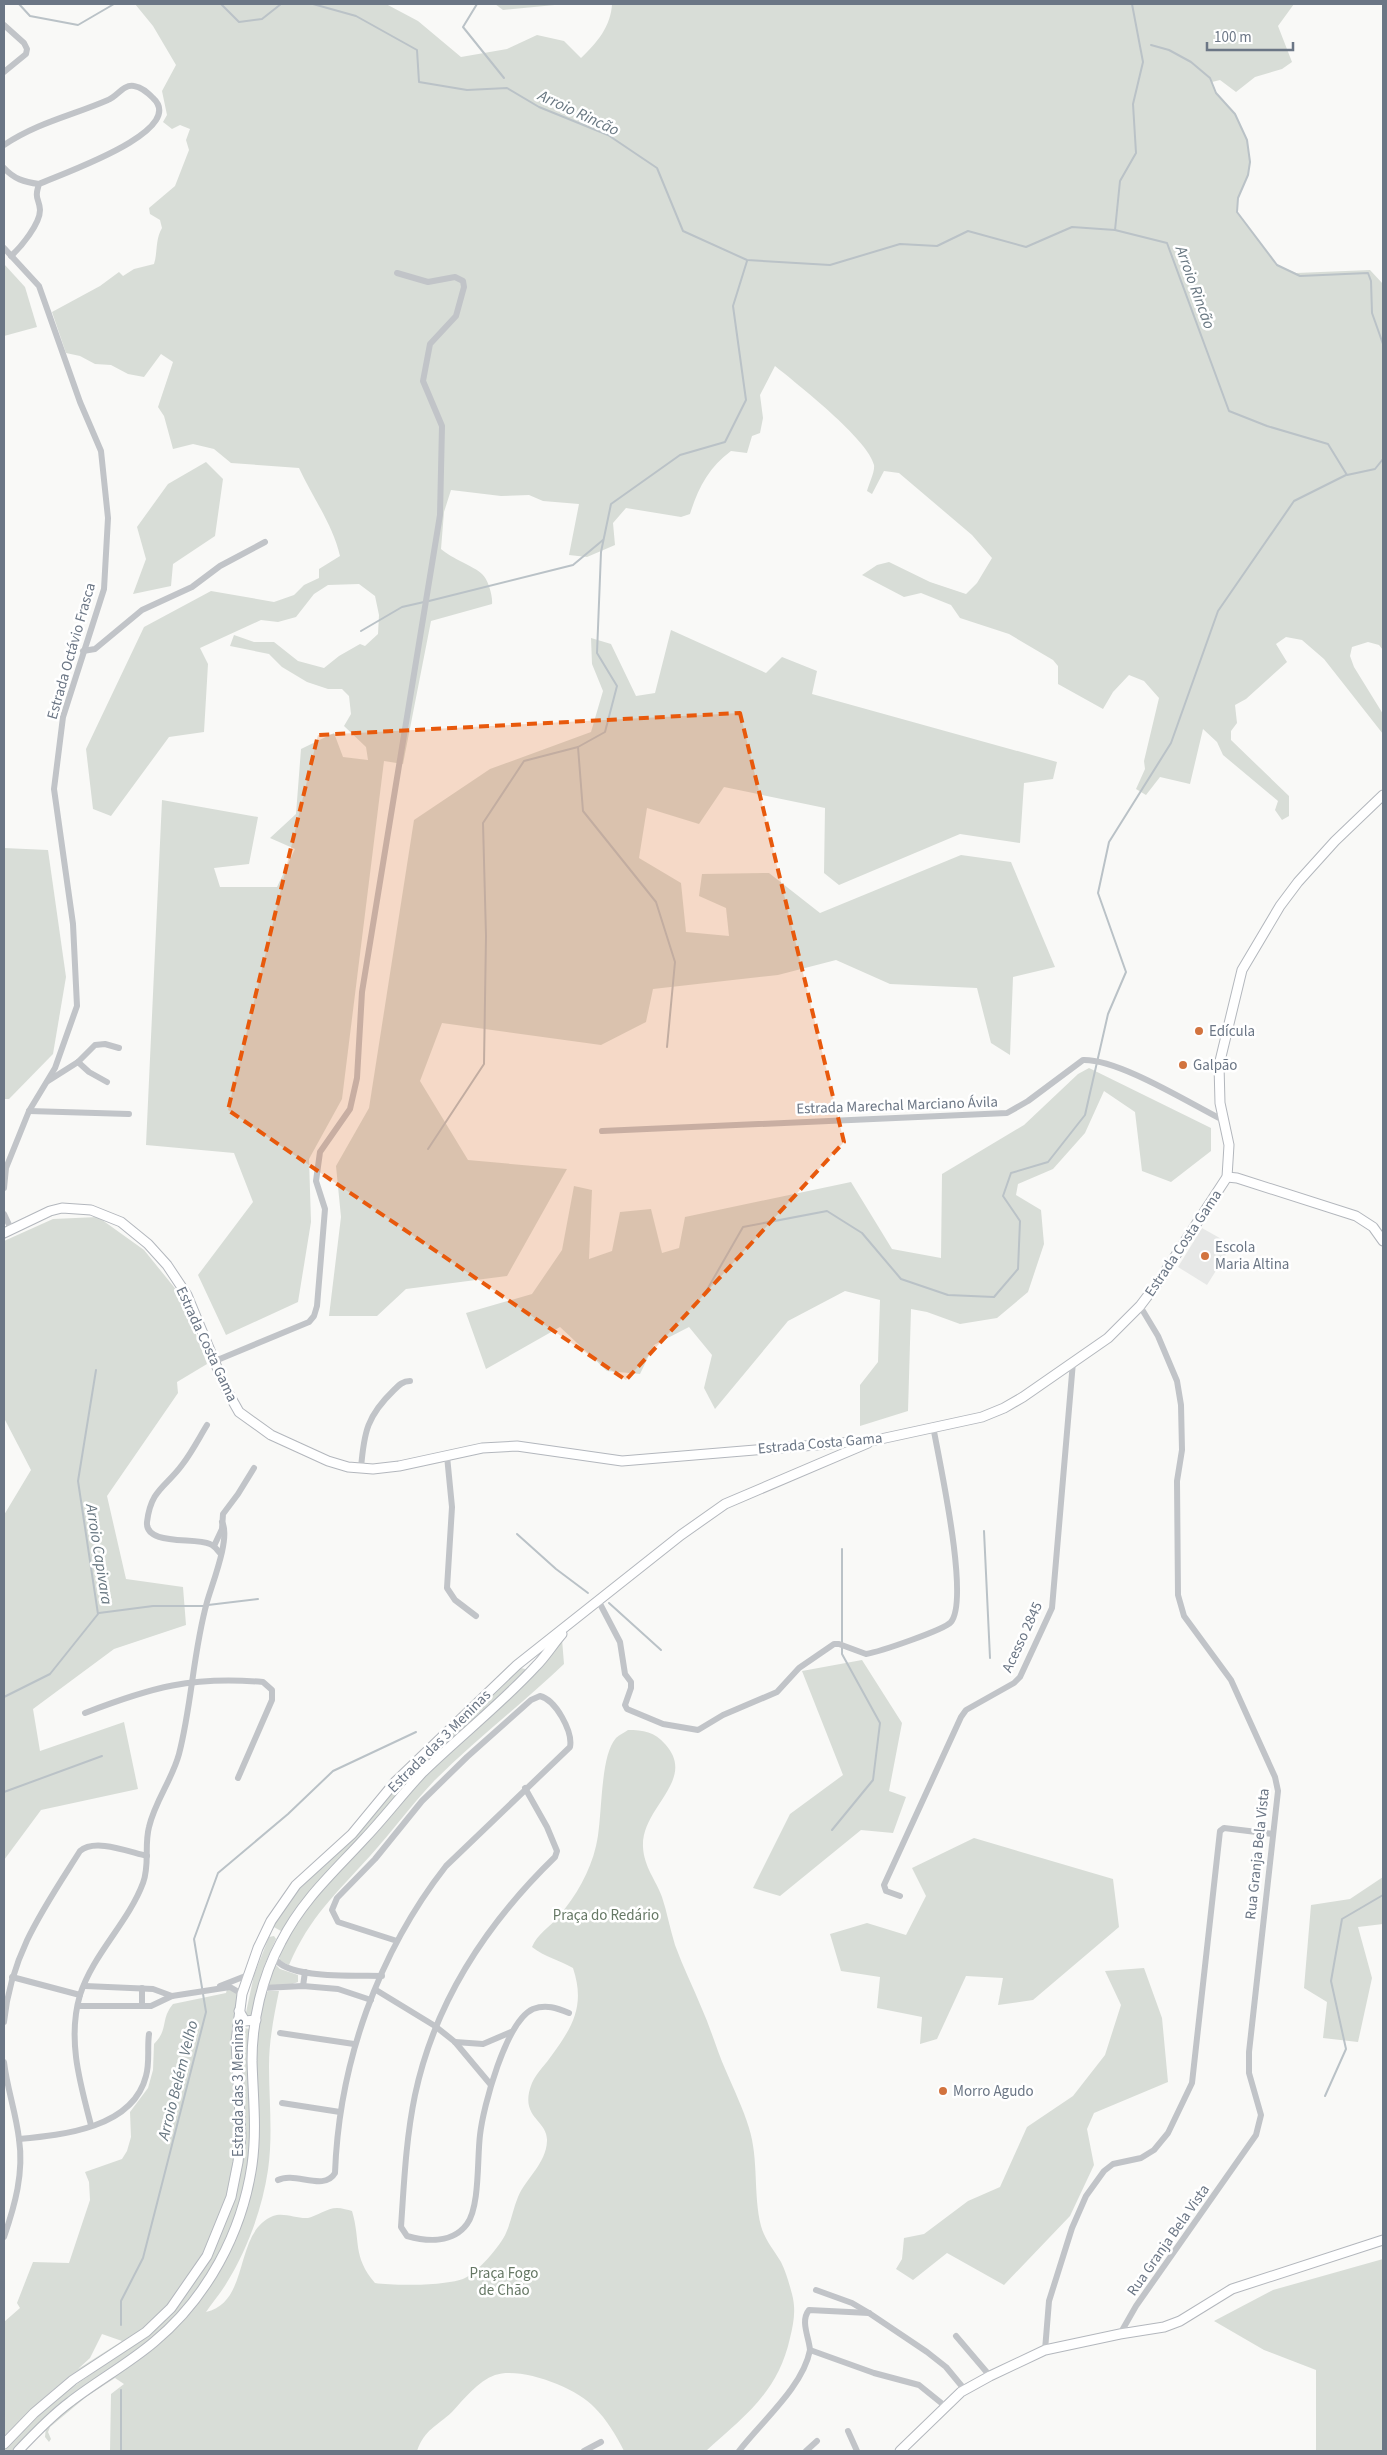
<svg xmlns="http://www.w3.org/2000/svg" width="1387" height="2455" font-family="'Source Sans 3',sans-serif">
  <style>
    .built { fill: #e7e8e7 }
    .green { fill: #d8ddd7; fill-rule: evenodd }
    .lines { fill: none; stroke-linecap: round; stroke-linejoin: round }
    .stream { stroke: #bac2c7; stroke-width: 2 }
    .secondary-casing { stroke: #b3b7bd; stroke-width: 11 }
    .street { stroke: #c1c4c8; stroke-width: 6 }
    .secondary { stroke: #fff; stroke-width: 9 }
    .marked { fill: #e8590c; fill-opacity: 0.2; stroke: #e8590c; stroke-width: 4; stroke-dasharray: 10 6; stroke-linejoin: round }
    .poi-dot { fill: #d2733e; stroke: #fff; stroke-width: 2 }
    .labels { text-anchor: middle; stroke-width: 5; stroke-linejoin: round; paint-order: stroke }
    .street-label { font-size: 15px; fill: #6b7685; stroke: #fff }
    .poi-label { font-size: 15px; fill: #6b7685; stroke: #fff; text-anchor: start }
    .park-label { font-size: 15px; fill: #667865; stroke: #fff }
    .water-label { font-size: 16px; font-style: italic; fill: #677680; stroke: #fff }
  </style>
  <rect width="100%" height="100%" fill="#f9f9f7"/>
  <!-- built -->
  <polygon class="built" points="1202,1228 1232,1245 1207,1285 1178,1267"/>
  <!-- green -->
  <g class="green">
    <path d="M 135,4 L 386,4 L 418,21 L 461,57 L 507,49 L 537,35 L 564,41 L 581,58 C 597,43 611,26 612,4 L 1294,4 L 1278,26 L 1292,62 L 1282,69 L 1255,77 L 1236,92 L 1220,80 L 1212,82 L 1216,93 L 1235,114 L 1247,140 L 1250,162 L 1248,175 L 1238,198 L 1237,212 L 1277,265 L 1296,273 L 1370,270 L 1383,284 L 1383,650 L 1379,645 L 1368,642 L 1352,647 L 1350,656 L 1354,667 L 1383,714 L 1383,734 L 1324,659 L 1302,640 L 1286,637 L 1276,644 L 1287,662 L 1246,699 L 1235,705 L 1237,723 L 1231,731 L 1231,740 L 1289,796 L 1289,816 L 1282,820 L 1275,810 L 1278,801 L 1223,755 L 1217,742 L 1203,729 L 1190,784 L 1160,777 L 1146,795 L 1136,789 L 1145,769 L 1144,761 L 1159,698 L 1144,681 L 1129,675 L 1113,692 L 1103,709 L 1058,684 L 1058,666 L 1053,660 L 1009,634 L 960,618 L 951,605 L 921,593 L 904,597 L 862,575 L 877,565 L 889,562 L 930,582 L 966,594 L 977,583 L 992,558 L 972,535 L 899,473 L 884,471 L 872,494 L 867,491 C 869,483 875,472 874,465 C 869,440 796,383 775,366 L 760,395 L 763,418 L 760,433 L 752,436 L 747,453 L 731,451 C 709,467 698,488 690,514 L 681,517 L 626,508 L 613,523 L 615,545 L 587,557 L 569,555 L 579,504 L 543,501 L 529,495 L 501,496 L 451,490 L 444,512 L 441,549 C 452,559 474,566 482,574 C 488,579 493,596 492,604 L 431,621 L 403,764 L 384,761 L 342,1099 L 309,1159 L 311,1222 L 298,1302 L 226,1335 L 198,1275 L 253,1202 L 234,1153 L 146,1145 L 162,800 L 258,817 L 249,864 L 214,868 L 220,887 L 277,887 L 295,849 L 270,838 L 296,814 L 301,749 L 334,733 L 343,757 L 368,760 L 366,747 L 344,726 L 351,714 L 349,696 L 342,689 L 328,689 L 307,682 L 282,667 L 269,654 L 230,646 L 234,635 L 254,642 L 274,642 L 298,661 L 324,668 L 339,656 L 360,644 L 365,646 L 378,634 L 379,615 L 375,596 L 359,584 L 328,585 L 314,594 L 296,617 L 278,622 L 261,620 L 200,648 L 208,664 L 204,732 L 169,737 L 111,816 L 93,809 L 86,749 L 144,627 L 211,591 L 274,602 L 294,595 L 304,585 L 319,578 L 319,569 L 340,556 C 333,525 313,498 299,468 L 231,463 L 214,449 L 193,444 L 173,449 L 164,416 L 158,407 L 173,362 L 161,354 L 144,377 L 128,374 L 111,365 L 95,364 L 80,356 L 66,353 L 52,312 L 100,286 L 119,272 L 123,276 L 134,269 L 154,264 C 158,251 155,240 162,228 L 160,220 L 150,214 L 149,208 L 175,186 L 189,150 L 186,140 L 190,129 L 180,125 L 172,129 L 163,122 L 167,115 L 162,91 L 176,65 L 153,26 Z"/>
    <polygon points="495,4 565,4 503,10"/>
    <polygon points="4,264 25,287 37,327 4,336"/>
    <polygon points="206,462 223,479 215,536 173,564 171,586 133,594 146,559 137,527 168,484"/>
    <polygon points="671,630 766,673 782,657 817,671 812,694 1057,762 1053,779 1024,783 1020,843 960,834 839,885 824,873 825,808 724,787 699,824 647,808 639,858 681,883 686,932 729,936 726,908 699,896 702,874 769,873 820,913 961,855 1011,862 1055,967 1013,977 1010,1055 991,1043 977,988 890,984 836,960 778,975 653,989 646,1022 601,1045 442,1023 420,1081 468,1160 567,1169 507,1276 406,1289 377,1316 329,1316 341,1217 336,1166 369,1108 414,820 490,769 591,732 603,691 592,664 591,638 611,644 636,696 655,693"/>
    <polygon points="4,848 48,850 66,977 53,1054 9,1099 4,1099"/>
    <polygon points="1089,1068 1211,1128 1211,1151 1171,1182 1142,1171 1135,1112 1104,1091 1085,1133 1053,1169 1018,1184 1016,1195 1041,1210 1044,1244 1028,1292 997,1318 960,1324 927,1312 911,1309 908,1411 860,1426 860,1385 878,1362 880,1300 845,1291 788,1321 715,1409 704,1388 712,1355 689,1327 654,1345 640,1374 607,1371 560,1327 486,1369 466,1313 532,1294 562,1250 574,1186 592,1190 589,1259 612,1251 620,1212 651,1209 662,1253 679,1248 685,1217 851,1182 892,1249 941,1258 942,1174 1024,1125 1078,1074"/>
    <polygon points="98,1217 144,1250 182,1297 207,1364 177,1382 178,1393 107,1496 126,1579 183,1587 186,1625 114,1649 33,1709 40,1751 124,1722 138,1789 41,1810 4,1860 4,1515 31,1470 4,1418 4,1241 53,1219"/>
    <path d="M 562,1639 L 564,1664 C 522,1704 475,1740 434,1781 C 411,1805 392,1832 370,1856 C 335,1895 311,1915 289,1965 L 280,1961 L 279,1954 L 301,1914 L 403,1798 Z"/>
    <polygon points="862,1660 902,1723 889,1791 906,1797 893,1833 861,1830 780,1896 753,1888 790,1814 843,1775 802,1671"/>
    <polygon points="521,1668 525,1669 526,1673 423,1769 281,1931 272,1926 302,1884 391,1791"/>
    <path d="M 628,1730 C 643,1730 655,1732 665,1744 C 698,1780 641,1807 643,1847 C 644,1867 656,1880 662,1897 C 667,1912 670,1929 675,1945 C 683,1967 693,1987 702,2009 C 711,2029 717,2051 726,2071 C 734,2090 743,2108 749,2128 C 759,2160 753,2194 761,2226 C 765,2240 774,2250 781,2262 C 786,2272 789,2283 792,2294 C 796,2309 794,2322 790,2338 C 778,2392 745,2416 706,2451 L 624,2451 C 616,2435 607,2420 594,2407 C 577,2388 521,2366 495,2375 C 478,2381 464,2399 452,2412 C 436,2427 425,2429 417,2451 L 110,2451 L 111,2394 L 124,2384 L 115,2378 L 86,2397 L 50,2427 L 48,2432 L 51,2439 L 49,2442 L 45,2437 L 46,2427 L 198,2301 L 247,2203 L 259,2021 L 264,1997 L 268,1991 L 279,1991 C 274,2016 269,2040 269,2066 C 269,2101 273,2135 268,2170 C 262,2210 247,2250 226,2284 C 220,2294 212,2303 206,2312 C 251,2302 233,2232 273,2216 C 284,2212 297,2219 308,2218 C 317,2216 327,2208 337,2208 C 342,2208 348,2210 352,2211 C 361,2241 352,2256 375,2283 C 395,2286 448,2286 465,2278 C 477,2273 501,2245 506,2233 C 511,2222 513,2209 518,2197 C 526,2178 546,2164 547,2141 C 548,2119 518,2118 532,2083 C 537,2072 546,2064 552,2055 C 574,2025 585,2004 573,1968 C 559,1960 545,1957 532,1947 C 537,1934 550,1927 559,1916 C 576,1896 590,1872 596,1846 C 603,1820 599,1757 616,1738 C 619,1735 625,1732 628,1730 Z"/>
    <polygon points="974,1838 1113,1879 1119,1927 1033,2000 998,2005 1003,1978 966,1976 937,2039 920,2044 922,2017 877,2008 880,1977 841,1971 830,1934 867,1923 906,1935 926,1896 912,1868"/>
    <polygon points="1383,1877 1383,1924 1358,1927 1372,1978 1358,2042 1323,2038 1327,2002 1304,1988 1311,1905 1350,1899"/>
    <polygon points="274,1936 276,1939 265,1964 251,2017 245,2017 254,1975 269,1937"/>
    <polygon points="275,1964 280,1969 298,1975 298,1982 290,1985 267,1985"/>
    <polygon points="1144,1968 1162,2018 1168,2082 1094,2113 1087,2129 1094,2165 1070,2216 1004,2285 947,2253 913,2280 896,2269 902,2259 904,2238 924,2234 968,2201 1000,2187 1027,2127 1073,2096 1105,2055 1121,2005 1105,1971"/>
    <path d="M 227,1989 L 238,1992 C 236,2016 232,2040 232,2064 C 232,2091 238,2116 237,2143 C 234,2209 194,2290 142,2331 C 120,2348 94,2360 71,2376 C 46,2394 25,2415 4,2437 L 4,2322 L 20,2308 L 17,2303 L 33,2262 L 69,2263 L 90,2200 L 89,2182 L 85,2172 L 122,2159 L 127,2151 L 131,2137 L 130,2112 L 148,2088 L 153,2070 L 154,2044 C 169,2029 160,2020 173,2004 L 226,1993 ZM 102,2334 L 122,2341 L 78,2369 L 90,2358 Z"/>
    <polygon points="242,2028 251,2029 250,2149 243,2192 225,2245 198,2291 167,2327 33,2431 13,2451 4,2451 16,2436 57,2398 130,2347 207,2262 225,2222 236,2189 238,2061"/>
    <polygon points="1383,2259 1383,2451 1316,2451 1316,2370 1264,2350 1214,2321 1273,2290"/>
  </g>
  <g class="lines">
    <!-- stream -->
    <g class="stream">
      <polyline points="19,4 30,16 78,25 114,4"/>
      <polyline points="221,4 239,22 262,19 281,4"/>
      <polyline points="313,4 356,16 417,50 419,82 467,90 507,88 539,107 608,135 657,168 683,231 747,260 830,265 900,244 937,246 968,231 1026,247 1072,227 1115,230 1167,243 1229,411 1267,426 1328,444 1347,475 1375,469 1383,459"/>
      <polyline points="477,4 463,27 504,78"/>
      <polyline points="1151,45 1169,50 1191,62 1210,78 1216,93 1235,114 1247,140 1250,162 1248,175 1238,198 1237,212 1277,265 1300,276 1368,273 1371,281 1372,313 1383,344"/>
      <polyline points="1115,230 1120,181 1136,153 1133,104 1143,62 1132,4"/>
      <polyline points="429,601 573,565 603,540"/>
      <polyline points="361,631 402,607 424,602"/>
      <polyline points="578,747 583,811 656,902 675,962 667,1047"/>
      <polyline points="428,1149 484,1064 486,936 483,823 524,761 578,747 605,732 617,686 597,653 601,552 611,504 680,455 725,442 746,400 733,306 747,261"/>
      <polyline points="704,1295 743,1227 827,1211 862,1233 901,1279 948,1295 994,1297 1018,1269 1020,1221 1003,1196 1011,1173 1048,1162 1085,1115 1108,1014 1126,972 1098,893 1109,842 1171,743 1218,611 1294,501 1346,475"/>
      <polyline points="984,1531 990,1658"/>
      <polyline points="517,1534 556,1569 588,1593"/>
      <polyline points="609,1603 661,1650"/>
      <polyline points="208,1605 258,1599"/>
      <polyline points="99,1613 153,1606 203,1606"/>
      <polyline points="842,1642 842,1549"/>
      <polyline points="4,1697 50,1674 98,1614 78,1481 96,1370"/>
      <polyline points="4,1792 102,1756"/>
      <polyline points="832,1830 873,1780 880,1723 842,1654 842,1647"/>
      <polyline points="1325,2096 1346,2049 1331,1981 1342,1919 1383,1895"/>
      <polyline points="121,2325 121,2301 143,2258 206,2012 194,1939 218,1873 288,1814 333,1771 416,1732"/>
      <polyline points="121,2451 121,2390"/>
    </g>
    <!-- secondary casing -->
    <g class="secondary-casing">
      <g id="secondary">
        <polyline points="1227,1177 1237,1178 1356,1216 1373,1227 1383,1241"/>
        <polyline points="4,1233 50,1211 62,1208 91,1210 121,1222 148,1244 167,1265 187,1295 226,1389 239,1412 271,1435 328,1461 348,1467 373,1469 399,1466 482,1448 517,1446 622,1461 876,1440 982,1417 1004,1408 1023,1397 1108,1338 1140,1306 1159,1281 1227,1177 1229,1145 1220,1103 1219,1065 1242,970 1280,906 1298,882 1335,841 1383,795"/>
        <polyline points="239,2011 245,2021 256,2020"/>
        <polyline points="4,2444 34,2413 73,2380 146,2332 171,2308 207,2256 231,2197 238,2162 241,2136 236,2041 242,1994 258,1948 271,1921 296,1885 352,1834 395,1782 517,1665 681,1535 725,1504 868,1443"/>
        <path d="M 18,2451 C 34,2434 51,2416 70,2402 C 97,2381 128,2364 154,2342 C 207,2298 242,2233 252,2165 C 257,2130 253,2096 252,2061 C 252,2021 262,1977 281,1942 C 303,1899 333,1873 365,1838 C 385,1817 403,1793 423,1772 C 460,1736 501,1704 536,1666 C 546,1656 553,1644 562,1634"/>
        <polyline points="900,2451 961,2392 990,2376 1045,2350 1120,2334 1164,2327 1180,2321 1232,2289 1383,2240"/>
      </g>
    </g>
    <!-- street -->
    <g class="street">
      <polyline points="4,25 24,43 27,49 26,54 4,72"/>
      <path d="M 4,145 C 39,122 71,116 108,100 C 117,97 123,84 134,86 C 142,87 148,93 153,98 C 189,131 58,175 39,184 C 34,200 39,197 40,210 C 40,224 21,247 11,256"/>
      <path d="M 4,168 C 14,179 24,182 39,184"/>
      <polyline points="4,248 39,286 80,402 101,451 108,518 104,589 63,717 54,789 73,924 77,1006 55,1068 29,1111 6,1168 4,1188"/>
      <polyline points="83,651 95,649 142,610 192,587 220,566 265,542"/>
      <polyline points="78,1062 89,1072 107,1082"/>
      <polyline points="48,1081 78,1062 95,1045 105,1044 119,1048"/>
      <polyline points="29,1111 129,1114"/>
      <path d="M 602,1131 L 1007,1113 L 1028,1101 L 1083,1060 C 1119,1059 1189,1103 1223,1120"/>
      <polyline points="4,1214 11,1229"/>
      <polyline points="215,1361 309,1322 314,1316 317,1306 325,1209 316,1181 320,1152 350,1109 357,1078 362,992 440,515 442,426 423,381 430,344 456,316 464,287 463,281 455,277 428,282 397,273"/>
      <path d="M 207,1425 C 199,1438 192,1452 182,1465 C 166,1487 151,1489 147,1522 C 145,1546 194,1537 210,1544 C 215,1546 217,1550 221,1554"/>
      <polyline points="447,1456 452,1507 447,1588 455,1600 476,1616"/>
      <path d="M 361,1468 C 364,1432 367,1416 394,1390 C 399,1385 403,1381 410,1381"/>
      <polyline points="214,1546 222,1529 223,1514 238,1494 254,1468"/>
      <path d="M 598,1600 L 620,1642 L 625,1674 L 631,1682 L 631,1688 L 625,1705 L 627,1709 L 663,1724 L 698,1730 L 723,1715 L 777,1692 L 799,1668 L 834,1644 L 839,1644 L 866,1654 C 879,1652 944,1630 951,1622 C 970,1599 939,1460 933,1426"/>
      <path d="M 85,1713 C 152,1687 192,1676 263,1682 L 272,1690 L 272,1700 L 238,1778"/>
      <path d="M 525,1788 L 547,1827 L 557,1851 L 555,1857 C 487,1923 435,2001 415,2095 C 406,2138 404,2183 401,2227 L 407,2236 C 428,2242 453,2243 467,2224 C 480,2206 477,2159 480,2135 C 483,2107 506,2021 533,2009 C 546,2004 557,2008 569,2013"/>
      <polyline points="900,1896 886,1891 884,1885 961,1717 966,1710 1014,1683 1020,1677 1052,1608 1073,1362"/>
      <path d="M 274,1957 C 286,1980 358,1975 382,1976"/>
      <polyline points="12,1977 80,1995"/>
      <polyline points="85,1986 153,1989 172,1996"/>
      <polyline points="220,1986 248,1975"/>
      <polyline points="303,1986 305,1972"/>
      <polyline points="142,1988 142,2006"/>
      <polyline points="263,1988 303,1986 338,1989 371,2000"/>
      <polyline points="376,1990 435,2026 455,2042 491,2085"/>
      <polyline points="78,2006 151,2006 172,1996 230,1987 242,1994"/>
      <path d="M 4,2022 C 11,1953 44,1908 80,1851 C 95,1838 129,1852 147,1856"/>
      <polyline points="280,2033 354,2044"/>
      <polyline points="455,2042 483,2044 511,2032"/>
      <path d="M 4,2062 C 7,2088 16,2113 19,2139 C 24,2173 15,2205 4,2237"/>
      <polyline points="282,2103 340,2112"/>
      <path d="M 91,2125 C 80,2083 67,2039 80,1995 C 93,1954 128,1923 143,1883 C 150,1865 144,1846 149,1827 C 155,1801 172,1780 179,1754 C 192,1704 193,1652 207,1602 C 212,1584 231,1537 222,1522"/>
      <path d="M 19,2139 C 63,2135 133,2128 146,2076 C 150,2062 147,2048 149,2034"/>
      <path d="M 278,2180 C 295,2171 324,2192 335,2173 C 339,2063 378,1953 446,1866 L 570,1747 C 573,1732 556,1700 540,1696 L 531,1700 L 467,1757 L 422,1801 L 375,1859 L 337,1898 L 332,1910 L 338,1922 L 397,1941"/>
      <polyline points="816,2290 852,2303 869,2313 927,2352 946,2367 965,2390"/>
      <path d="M 869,2313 L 809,2310 C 800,2321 809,2337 810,2350 L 874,2373 L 919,2385 L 945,2406"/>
      <polyline points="1120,2334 1136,2306 1256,2135 1261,2115 1249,2073 1249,2052 1278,1791 1275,1777 1231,1680 1184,1616 1178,1595 1177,1481 1182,1450 1181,1405 1177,1381 1158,1336 1140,1306"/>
      <polyline points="956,2336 990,2376"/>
      <polyline points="1045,2350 1049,2301 1072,2228 1086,2196 1104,2171 1113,2164 1141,2158 1154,2150 1168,2133 1192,2083 1220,1831 1224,1828 1273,1834"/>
      <polyline points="848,2431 857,2451"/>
      <polyline points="584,2451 601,2442"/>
      <path d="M 739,2451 C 761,2422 803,2387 810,2350"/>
      <polyline points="806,2451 817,2441"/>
    </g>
    <!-- secondary -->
    <use href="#secondary" class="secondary"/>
  </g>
  <!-- marked area -->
  <path class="marked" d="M 740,713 L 844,1142 L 626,1380 L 228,1110 L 318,735 Z"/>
  <!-- markers -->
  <g class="poi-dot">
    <circle cx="1199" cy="1031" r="5"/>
    <circle cx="1183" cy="1065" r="5"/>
    <circle cx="1205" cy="1256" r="5"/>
    <circle cx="943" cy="2091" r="5"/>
  </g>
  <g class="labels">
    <!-- street labels -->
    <g class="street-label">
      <text transform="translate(71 651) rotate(-74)" y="5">Estrada Octávio Frasca</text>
      <text transform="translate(897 1105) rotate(-2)" y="5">Estrada Marechal Marciano Ávila</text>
      <text transform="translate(1183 1243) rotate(-56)" y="5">Estrada Costa Gama</text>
      <text transform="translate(207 1344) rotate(65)" y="5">Estrada Costa Gama</text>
      <text transform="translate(820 1443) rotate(-5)" y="5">Estrada Costa Gama</text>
      <text transform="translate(1022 1637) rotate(-65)" y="5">Acesso 2845</text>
      <text transform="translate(439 1741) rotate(-45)" y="5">Estrada das 3 Meninas</text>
      <text transform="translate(1257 1854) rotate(-84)" y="5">Rua Granja Bela Vista</text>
      <text transform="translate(238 2088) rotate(-90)" y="5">Estrada das 3 Meninas</text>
      <text transform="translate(1168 2240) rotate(-55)" y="5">Rua Granja Bela Vista</text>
    </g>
    <!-- poi labels -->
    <g class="poi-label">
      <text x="1209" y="1036">Edícula</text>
      <text x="1193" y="1070">Galpão</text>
      <text x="1215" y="1252">Escola<tspan x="1215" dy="17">Maria Altina</tspan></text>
      <text x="953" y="2096">Morro Agudo</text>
    </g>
    <!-- park labels -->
    <g class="park-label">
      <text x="606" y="1920">Praça do Redário</text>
      <text x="504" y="2278">Praça Fogo<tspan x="504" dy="17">de Chão</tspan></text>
    </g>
    <!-- water labels -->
    <g class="water-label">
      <text transform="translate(579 112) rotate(25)" y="6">Arroio Rincão</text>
      <text transform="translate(1196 287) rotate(70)" y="6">Arroio Rincão</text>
      <text transform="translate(100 1554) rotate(81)" y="6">Arroio Capivara</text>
      <text transform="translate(177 2080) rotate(-76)" y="6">Arroio Belém Velho</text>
    </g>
  </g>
  <!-- border -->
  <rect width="1387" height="2455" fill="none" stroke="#6b7685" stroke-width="10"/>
  <!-- scale -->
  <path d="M1207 42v8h86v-8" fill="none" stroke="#6b7685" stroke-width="2.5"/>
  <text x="1214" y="42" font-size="15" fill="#6b7685" stroke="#ffffff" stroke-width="4" paint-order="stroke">100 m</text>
</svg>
